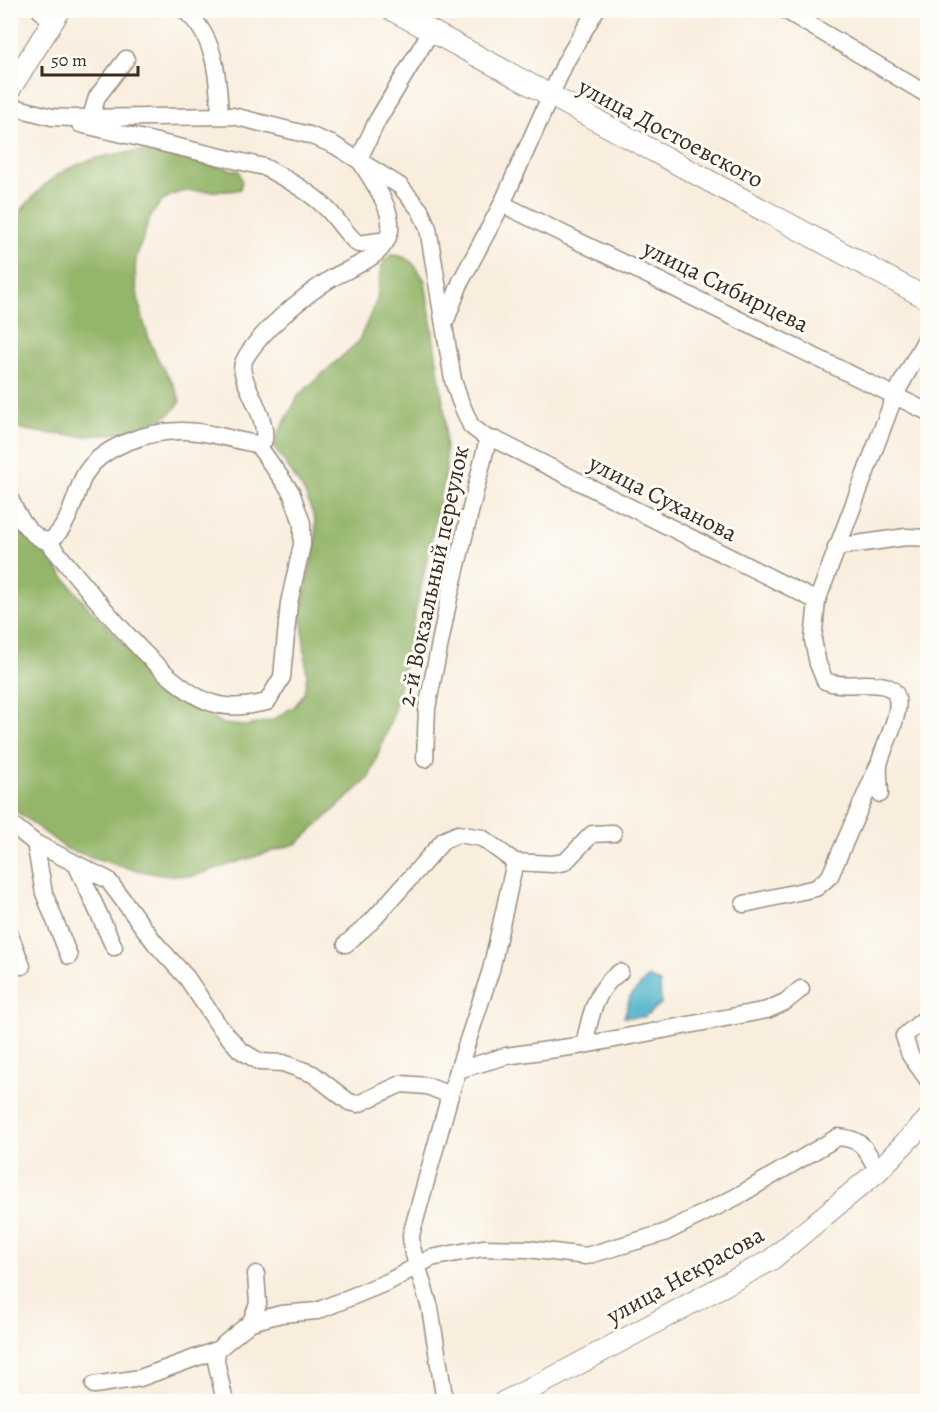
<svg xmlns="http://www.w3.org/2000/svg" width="938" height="1412" font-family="Alegreya,serif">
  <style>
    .forest { fill: #94b66b; stroke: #687044; stroke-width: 1.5 }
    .water { fill: #4ab3c9; stroke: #426e74; stroke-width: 1.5 }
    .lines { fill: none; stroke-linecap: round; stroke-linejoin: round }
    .minor-casing { stroke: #9a8c7e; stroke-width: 19 }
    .major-casing { stroke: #9a8c7e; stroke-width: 23 }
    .minor { stroke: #fff; stroke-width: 16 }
    .major { stroke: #fff; stroke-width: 21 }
    .labels { text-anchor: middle; stroke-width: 6; stroke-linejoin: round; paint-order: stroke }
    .street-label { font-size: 24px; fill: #3b2a1e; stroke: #fdfcf7 }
  </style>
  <rect width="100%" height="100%" fill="#fdfcf7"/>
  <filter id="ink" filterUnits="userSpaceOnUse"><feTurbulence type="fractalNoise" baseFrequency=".0167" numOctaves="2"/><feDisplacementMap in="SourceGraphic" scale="12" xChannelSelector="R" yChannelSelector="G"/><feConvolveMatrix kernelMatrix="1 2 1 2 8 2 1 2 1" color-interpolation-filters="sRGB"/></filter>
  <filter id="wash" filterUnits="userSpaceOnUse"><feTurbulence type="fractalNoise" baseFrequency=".008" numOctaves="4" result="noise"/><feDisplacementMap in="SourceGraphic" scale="24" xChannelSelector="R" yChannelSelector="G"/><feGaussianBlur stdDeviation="1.35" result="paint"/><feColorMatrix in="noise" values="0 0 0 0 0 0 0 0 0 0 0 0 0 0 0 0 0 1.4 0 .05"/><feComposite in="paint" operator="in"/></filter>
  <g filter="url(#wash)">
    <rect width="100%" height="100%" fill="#f9eede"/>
    <!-- forest -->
    <g class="forest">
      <path d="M 143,151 L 239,171 L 242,181 L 240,189 C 219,195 197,187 177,193 C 160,198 151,213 146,229 C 143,239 138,249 136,260 C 132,285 145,334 157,357 C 165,373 176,384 180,401 C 174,414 165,417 152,422 C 108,442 57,437 11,427 L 11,223 C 23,208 44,182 61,173 C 84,159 116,153 143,151 Z"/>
      <path d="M 391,255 C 410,255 416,266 425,281 L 445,415 L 446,472 L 393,715 L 369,778 L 298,843 L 193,876 L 161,875 L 123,867 L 67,849 L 11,807 L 10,516 L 23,534 L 49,558 L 87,606 L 171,692 L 222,724 L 246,726 L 273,720 L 295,706 L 304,693 L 307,676 L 301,612 L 316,537 L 315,520 L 305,493 L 275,448 L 277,436 L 299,395 L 358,342 L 377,300 L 381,268 L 385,260 Z"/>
    </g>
    <!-- water -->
    <polygon class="water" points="648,977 660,983 661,1004 644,1017 624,1017 630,997"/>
  </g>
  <g filter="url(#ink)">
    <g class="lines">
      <!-- minor casing -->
      <g class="minor-casing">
        <g id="minor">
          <polyline points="40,10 53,22"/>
          <path d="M 184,10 C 216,36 218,77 220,115"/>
          <polyline points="785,10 928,95"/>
          <polyline points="10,106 52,117 71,118 233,116 309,135 334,145 400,186 420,210 428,228 453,380 460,401 471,426 488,439 449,598 427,708 425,759"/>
          <polyline points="91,117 97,97 126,59"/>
          <path d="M 80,124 L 264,167 C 286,179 313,193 330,212 C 340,223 347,235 358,244 L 387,240"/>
          <polyline points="502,204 928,412"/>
          <polyline points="446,320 461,281 502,204 566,61 596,10"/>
          <polyline points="488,439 496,440 817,601"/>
          <path d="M 10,499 C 19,518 28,535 48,542 C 70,527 73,500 83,478 C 98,446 151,430 184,431 C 208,431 232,440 257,444 L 264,440 C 268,414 237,378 243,363 C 255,335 306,294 332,278 C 353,266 385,258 390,230 C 393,207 370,178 359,159 L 377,121 L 431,31"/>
          <path d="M 48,542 C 84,583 162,688 212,703 C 230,709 248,706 267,702 L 282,677 L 289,603 L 302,545 L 302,523 L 291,492 L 257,444"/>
          <polyline points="836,547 906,537 928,538"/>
          <path d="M 880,794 C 880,785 878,774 879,766 C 880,749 916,695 885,686 C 866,680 845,689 825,681 L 818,664 L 813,640 L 817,601 L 895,395 L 928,335"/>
          <polyline points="10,823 35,843 108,880 155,943 187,978 219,1026 240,1050 260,1062 283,1063 313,1074 349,1102 358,1104 401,1084 427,1086 450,1095"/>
          <polyline points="35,843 44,893 69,956"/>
          <polyline points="77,866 114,947"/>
          <polyline points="744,904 816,888 830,876 878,766"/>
          <polyline points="10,935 22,966"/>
          <polyline points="346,944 372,921 444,840 458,834 482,838 515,862 552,864 565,862 592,834 613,833"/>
          <polyline points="928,1016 904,1036 910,1055 928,1080"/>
          <path d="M 584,1045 C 590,1018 595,988 620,972"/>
          <polyline points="458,1070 506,1056 584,1045 767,1010 785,1002 801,989"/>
          <polyline points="251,1322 258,1304 256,1274"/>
          <polyline points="94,1385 140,1378 217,1350"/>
          <path d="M 225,1402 L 216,1361 L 217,1350 L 251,1322 L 281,1314 L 317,1311 L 390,1281 L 431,1258 L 483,1248 L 528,1249 L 586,1256 L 664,1233 L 736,1197 L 838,1137 C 864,1139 866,1150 878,1171"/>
          <polyline points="445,1402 430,1308 412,1248 411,1235 450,1095 491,970 515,862"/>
        </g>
      </g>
      <!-- major casing -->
      <g class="major-casing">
        <g id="major">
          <polyline points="392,10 928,299"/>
          <polyline points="10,89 60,10"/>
          <polyline points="504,1402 558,1375 771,1260 878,1171 928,1119"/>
        </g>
      </g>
      <!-- minor -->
      <use href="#minor" class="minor"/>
      <!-- major -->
      <use href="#major" class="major"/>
    </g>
  </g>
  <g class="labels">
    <!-- street labels -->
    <g class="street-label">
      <text transform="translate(671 133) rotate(28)" y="8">улица Достоевского</text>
      <text transform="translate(726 286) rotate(26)" y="8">улица Сибирцева</text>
      <text transform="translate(663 498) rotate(27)" y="8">улица Суханова</text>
      <text transform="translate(433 576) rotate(-78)" y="8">2-й Вокзальный переулок</text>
      <text transform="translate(685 1275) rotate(-29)" y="8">улица Некрасова</text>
    </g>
  </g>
  <!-- margin -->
  <rect width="938" height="1412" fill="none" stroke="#fdfcf7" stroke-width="36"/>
  <!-- scale -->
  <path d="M42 66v9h96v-9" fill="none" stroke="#3b2a1e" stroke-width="3"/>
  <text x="51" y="66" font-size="18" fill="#3b2a1e" stroke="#fdfcf7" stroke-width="4.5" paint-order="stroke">50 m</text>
</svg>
